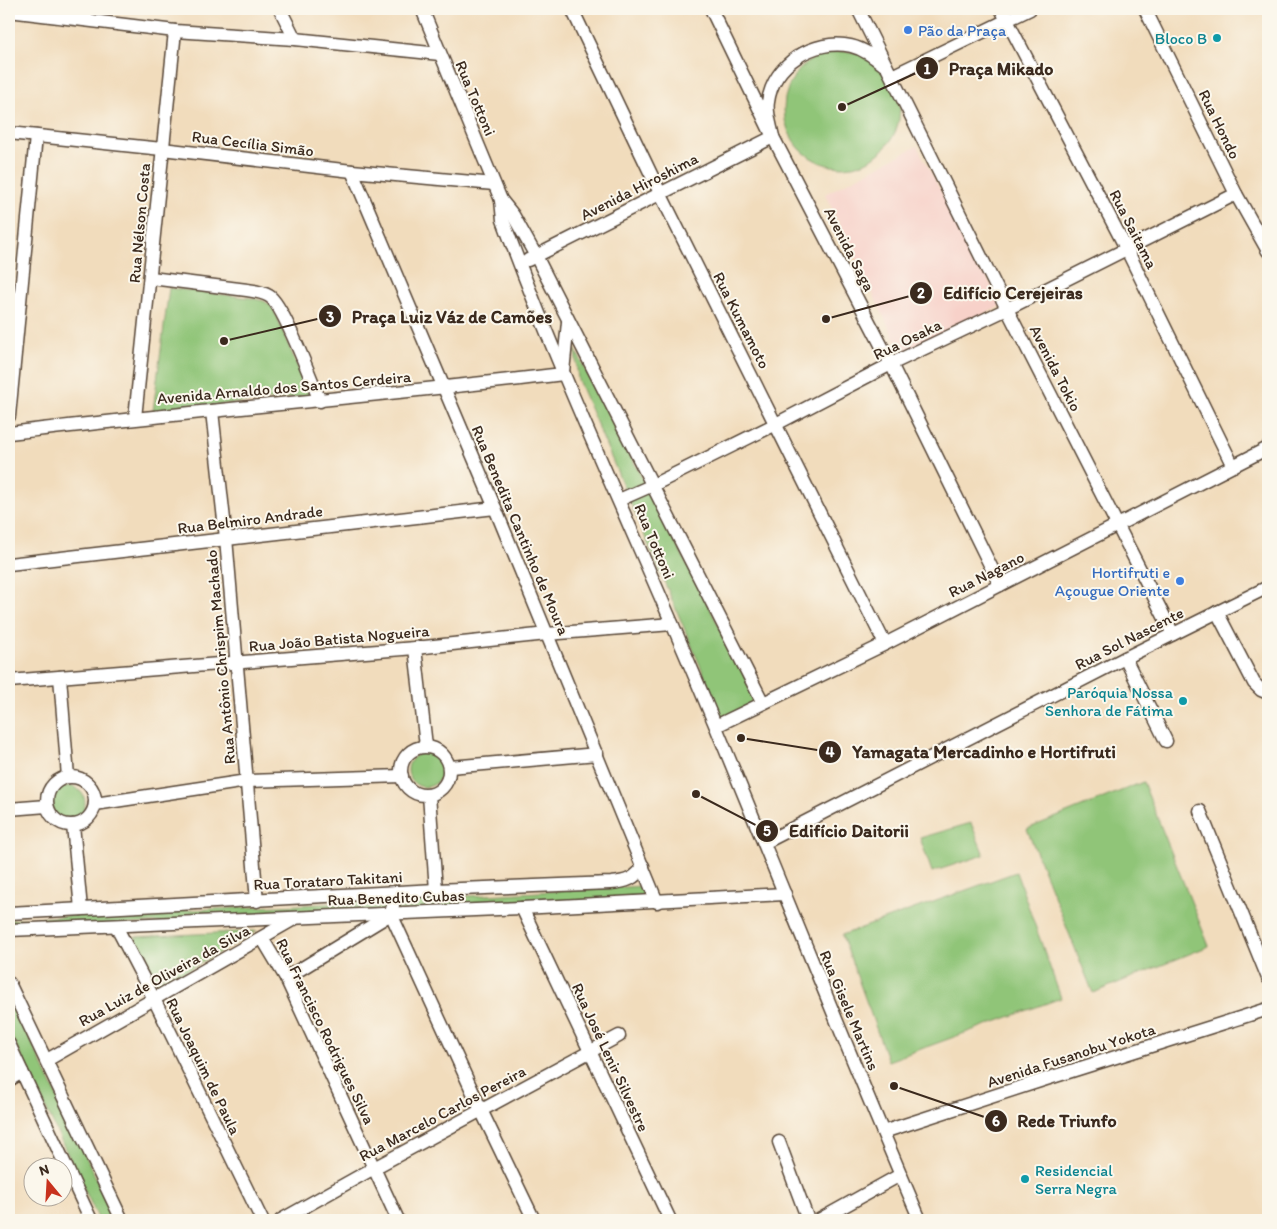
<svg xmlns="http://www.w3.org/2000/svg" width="1277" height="1229" font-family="Itim,sans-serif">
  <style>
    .built { fill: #f7d1c9 }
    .green { fill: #90c578; stroke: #66784b }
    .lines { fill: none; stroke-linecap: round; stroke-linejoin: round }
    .minor-casing { stroke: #564536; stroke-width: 15 }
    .minor { stroke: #fff; stroke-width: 12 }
    .shop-dot { fill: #3f7fe0; stroke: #fbf7ec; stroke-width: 2 }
    .culture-dot { fill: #0f9aa8; stroke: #fbf7ec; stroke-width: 2 }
    .labels { text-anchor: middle; stroke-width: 4; stroke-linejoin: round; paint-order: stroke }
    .shop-label { font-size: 16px; fill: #366cbe; stroke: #fbf7ec; text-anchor: start }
    .culture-label { font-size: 16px; fill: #0d838f; stroke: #fbf7ec; text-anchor: end }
    .street-label { font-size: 16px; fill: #3b2a1e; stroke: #fbf7ec }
    .leader { fill: none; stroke: #3b2a1e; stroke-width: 2 }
    .callout-dot { fill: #3b2a1e; stroke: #fbf7ec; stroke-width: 2 }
    .mark-label { font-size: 15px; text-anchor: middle; font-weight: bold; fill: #fff }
    .callout-label { font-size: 18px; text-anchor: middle; font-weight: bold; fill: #3b2a1e; stroke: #fbf7ec; stroke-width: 4; stroke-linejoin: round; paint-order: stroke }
  </style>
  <rect width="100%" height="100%" fill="#fbf7ec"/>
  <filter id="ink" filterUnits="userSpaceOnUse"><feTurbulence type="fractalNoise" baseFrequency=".02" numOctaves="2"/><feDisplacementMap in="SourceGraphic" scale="10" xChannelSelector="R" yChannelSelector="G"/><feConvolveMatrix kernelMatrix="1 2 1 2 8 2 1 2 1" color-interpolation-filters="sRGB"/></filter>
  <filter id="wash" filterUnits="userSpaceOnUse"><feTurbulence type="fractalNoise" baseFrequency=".0096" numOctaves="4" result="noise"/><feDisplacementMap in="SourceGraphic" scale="20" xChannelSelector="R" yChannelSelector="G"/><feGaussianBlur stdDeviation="1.12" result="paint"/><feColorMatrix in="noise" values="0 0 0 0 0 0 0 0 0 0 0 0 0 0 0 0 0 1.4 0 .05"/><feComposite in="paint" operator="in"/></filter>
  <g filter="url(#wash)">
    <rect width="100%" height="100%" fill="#f1dcbc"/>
    <!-- built -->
    <polygon class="built" points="917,146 1002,305 903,357 825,194"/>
    <!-- green -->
    <g class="green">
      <circle cx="842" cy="109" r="58"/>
      <polygon points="169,288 251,298 264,301 272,306 310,396 153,411"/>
      <polygon points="575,349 758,701 723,719 578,380"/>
      <circle cx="425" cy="770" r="17"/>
      <polygon points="1143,782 1209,946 1093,993 1027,829"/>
      <circle cx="68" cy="803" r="17"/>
      <polygon points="971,823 984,855 932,872 920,838"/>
      <polygon points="1016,872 1061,998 888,1061 842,935"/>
      <polygon points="643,886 647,895 588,901 9,930 9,920 79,915 366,902"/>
      <polygon points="257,931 158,987 134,937"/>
      <polygon points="9,995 116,1220 99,1220 9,1031"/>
    </g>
  </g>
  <g filter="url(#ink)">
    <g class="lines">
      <!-- minor casing -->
      <g class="minor-casing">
        <g id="minor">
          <polyline points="280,9 295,39"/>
          <polyline points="422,9 501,200 513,215 536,256 763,703"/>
          <polyline points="572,9 660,193 885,644"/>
          <polyline points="711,9 773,137 891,364 1000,585"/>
          <polyline points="858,9 1007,309 1173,634"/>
          <polyline points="1001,9 1127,250 1233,466"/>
          <polyline points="1145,9 1236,194 1268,251"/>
          <polyline points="9,11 175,31 295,39 440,54"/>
          <polyline points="892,76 1030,9"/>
          <polyline points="9,133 162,149 352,171 494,184"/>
          <polyline points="352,171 495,508 657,902"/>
          <path d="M 501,200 L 503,220 C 566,392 646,557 716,727 C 784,891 850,1057 920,1220"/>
          <path d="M 528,260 L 773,137 C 771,126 766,112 768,102 C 773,64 814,38 851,46 C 864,49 874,57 884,65"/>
          <path d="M 151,278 L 247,290 C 254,291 263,292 269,296 C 283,304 312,382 320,401"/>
          <polyline points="563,372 568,322"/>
          <polyline points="212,411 226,538 257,901"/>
          <polyline points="9,416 36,136"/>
          <polyline points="135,418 175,31"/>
          <path d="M 9,433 C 193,411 378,396 563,374"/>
          <polyline points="619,500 653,485 776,424 891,364 1007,309 1236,194"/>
          <polyline points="9,564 495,508"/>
          <polyline points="1217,612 1254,683 1261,690 1268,693"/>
          <polyline points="415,648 426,746"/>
          <polyline points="1125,658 1166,741"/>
          <polyline points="60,677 68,777"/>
          <polyline points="9,681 415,648 547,634 672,624"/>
          <polyline points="716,726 885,644 1268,448"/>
          <circle cx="425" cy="771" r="24"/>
          <polyline points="450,767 597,754"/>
          <circle cx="71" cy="801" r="24"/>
          <polyline points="429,795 436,890"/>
          <polyline points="95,804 247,781 402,776"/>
          <polyline points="9,809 47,806"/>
          <polyline points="1200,811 1268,978"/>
          <polyline points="73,825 81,909"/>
          <polyline points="764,843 1125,658 1268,587"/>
          <polyline points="522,908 670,1220"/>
          <path d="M 9,913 L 436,890 L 611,883 C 625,882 636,879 643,866"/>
          <polyline points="391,914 481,1110 534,1220"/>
          <polyline points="116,926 154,999 262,1220"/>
          <polyline points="9,930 522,908 785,894"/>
          <polyline points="262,938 286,978 398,1220"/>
          <polyline points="286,978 391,914 396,892"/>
          <polyline points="9,983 122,1220"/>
          <polyline points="9,1044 91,1220"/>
          <polyline points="47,1060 294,919"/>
          <polyline points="9,1080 22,1072"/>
          <polyline points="883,1132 1046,1079 1268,1009"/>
          <polyline points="779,1142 808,1220"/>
          <polyline points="281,1220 374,1168 619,1036"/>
          <polyline points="819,1220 900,1175"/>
        </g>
      </g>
      <!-- minor -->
      <use href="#minor" class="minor"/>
    </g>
  </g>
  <!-- markers -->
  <g class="shop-dot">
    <circle cx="908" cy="30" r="5"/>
    <circle cx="1180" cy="581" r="5"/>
  </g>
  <g class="culture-dot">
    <circle cx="1217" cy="38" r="5"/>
    <circle cx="1183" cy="701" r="5"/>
    <circle cx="1025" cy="1179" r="5"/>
  </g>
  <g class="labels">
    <!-- shop labels -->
    <g class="shop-label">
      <text x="918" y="36">Pão da Praça</text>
      <text x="1170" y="578" text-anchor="end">Hortifruti e<tspan x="1170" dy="18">Açougue Oriente</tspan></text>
    </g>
    <!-- culture labels -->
    <g class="culture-label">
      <text x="1207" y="44">Bloco B</text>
      <text x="1173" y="698">Paróquia Nossa<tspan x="1173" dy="18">Senhora de Fátima</tspan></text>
      <text x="1035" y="1176" text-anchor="start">Residencial<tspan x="1035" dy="18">Serra Negra</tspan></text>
    </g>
    <!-- street labels -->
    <g class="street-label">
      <text transform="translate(476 98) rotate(67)" y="6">Rua Tottoni</text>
      <text transform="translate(1220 124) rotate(64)" y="6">Rua Hondo</text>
      <text transform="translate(253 143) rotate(7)" y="6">Rua Cecília Simão</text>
      <text transform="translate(639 186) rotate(-27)" y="6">Avenida Hiroshima</text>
      <text transform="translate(139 223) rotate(-85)" y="6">Rua Nélson Costa</text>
      <text transform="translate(1134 229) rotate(63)" y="6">Rua Saitama</text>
      <text transform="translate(850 249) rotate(63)" y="6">Avenida Saga</text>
      <text transform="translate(742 320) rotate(63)" y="6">Rua Kumamoto</text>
      <text transform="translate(907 339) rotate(-26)" y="6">Rua Osaka</text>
      <text transform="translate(1056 368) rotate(63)" y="6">Avenida Tokio</text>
      <text transform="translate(284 387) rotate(-5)" y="6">Avenida Arnaldo dos Santos Cerdeira</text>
      <text transform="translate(250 519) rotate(-7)" y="6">Rua Belmiro Andrade</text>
      <text transform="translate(521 530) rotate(67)" y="6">Rua Benedita Cantinho de Moura</text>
      <text transform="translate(655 541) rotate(67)" y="6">Rua Tottoni</text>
      <text transform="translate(986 574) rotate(-27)" y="6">Rua Nagano</text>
      <text transform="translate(339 638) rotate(-5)" y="6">Rua João Batista Nogueira</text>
      <text transform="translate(1129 638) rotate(-27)" y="6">Rua Sol Nascente</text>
      <text transform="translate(220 657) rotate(-95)" y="6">Rua Antônio Chrispim Machado</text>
      <text transform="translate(328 880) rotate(-3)" y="6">Rua Torataro Takitani</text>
      <text transform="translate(396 897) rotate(-2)" y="6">Rua Benedito Cubas</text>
      <text transform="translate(164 975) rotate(-29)" y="6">Rua Luiz de Oliveira da Silva</text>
      <text transform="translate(850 1010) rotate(67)" y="6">Rua Gisele Martins</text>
      <text transform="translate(326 1031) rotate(64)" y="6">Rua Francisco Rodrigues Silva</text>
      <text transform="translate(1071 1055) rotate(-18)" y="6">Avenida Fusanobu Yokota</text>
      <text transform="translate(611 1057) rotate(65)" y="6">Rua José Lenir Silvestre</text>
      <text transform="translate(204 1066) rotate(64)" y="6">Rua Joaquim de Paula</text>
      <text transform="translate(442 1113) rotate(-28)" y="6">Rua Marcelo Carlos Pereira</text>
    </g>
  </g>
  <!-- callouts -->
  <path class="leader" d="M842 107L927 68M826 319L921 293M224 341L330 316M741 738L830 752M696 794L767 831M894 1086L996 1121"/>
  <g class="callout-dot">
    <circle cx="842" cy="107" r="5"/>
    <circle cx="826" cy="319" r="5"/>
    <circle cx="224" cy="341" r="5"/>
    <circle cx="741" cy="738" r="5"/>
    <circle cx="696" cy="794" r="5"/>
    <circle cx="894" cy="1086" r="5"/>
    <circle cx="927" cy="68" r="12"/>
    <circle cx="921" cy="293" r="12"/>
    <circle cx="330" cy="316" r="12"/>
    <circle cx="830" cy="752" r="12"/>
    <circle cx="767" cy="831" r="12"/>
    <circle cx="996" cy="1121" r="12"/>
  </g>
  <g class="mark-label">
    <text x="927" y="74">1</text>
    <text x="921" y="298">2</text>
    <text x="330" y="322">3</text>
    <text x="830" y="757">4</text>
    <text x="767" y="836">5</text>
    <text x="996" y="1126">6</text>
  </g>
  <g class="callout-label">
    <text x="1001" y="75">Praça Mikado</text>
    <text x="1013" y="299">Edifício Cerejeiras</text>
    <text x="452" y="323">Praça Luiz Váz de Camões</text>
    <text x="984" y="758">Yamagata Mercadinho e Hortifruti</text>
    <text x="849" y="837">Edifício Daitorii</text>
    <text x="1067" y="1127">Rede Triunfo</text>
  </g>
  <!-- margin -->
  <rect width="1277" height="1229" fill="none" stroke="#fbf7ec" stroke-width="30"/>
  <!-- north arrow -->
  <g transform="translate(48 1182) rotate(342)"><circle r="24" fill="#fbf7ec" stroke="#aea59a"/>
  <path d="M0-4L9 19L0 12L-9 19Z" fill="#c8321e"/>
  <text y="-8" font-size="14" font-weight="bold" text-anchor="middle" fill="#3b2a1e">N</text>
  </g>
</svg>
